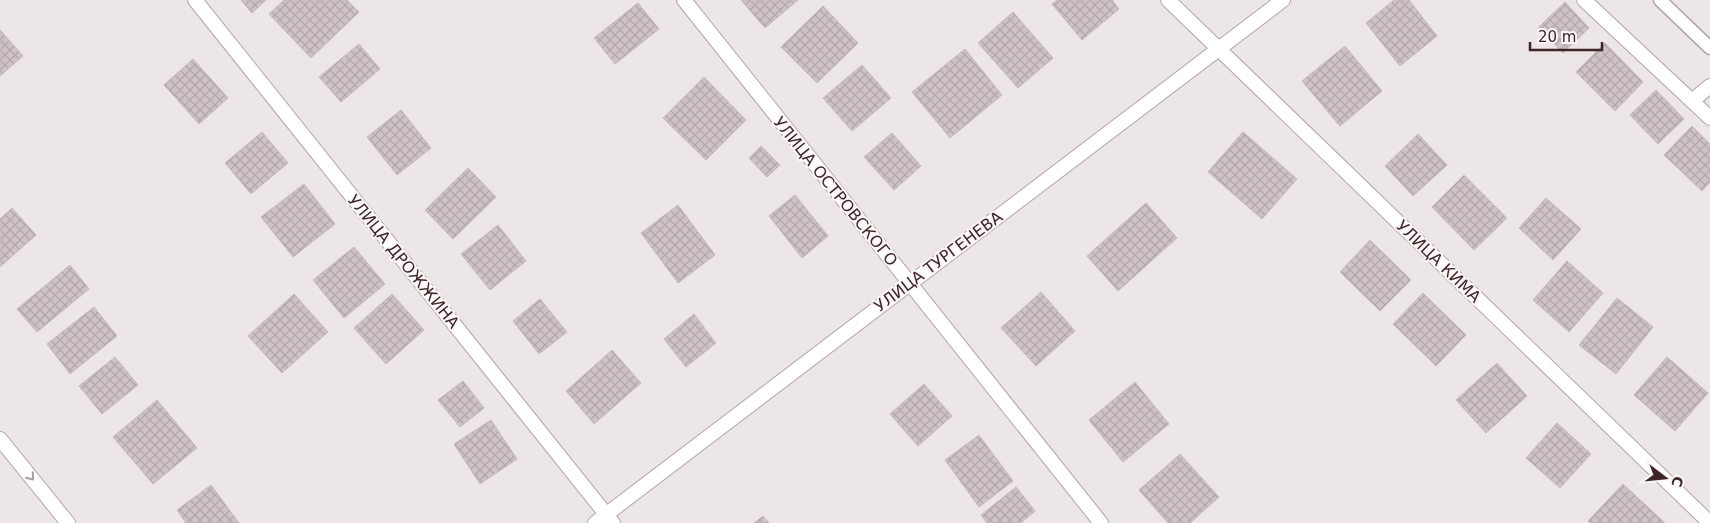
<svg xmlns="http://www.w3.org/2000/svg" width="1710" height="523" font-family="'DejaVu Sans',sans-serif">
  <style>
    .building { fill: url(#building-cross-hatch); stroke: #c6b9bb }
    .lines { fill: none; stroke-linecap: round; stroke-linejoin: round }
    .service-casing { stroke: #b2a5a6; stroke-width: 15 }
    .minor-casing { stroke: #b2a5a6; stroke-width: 16 }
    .tertiary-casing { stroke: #b2a5a6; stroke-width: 16 }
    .service { stroke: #fff; stroke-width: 12 }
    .minor { stroke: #fff; stroke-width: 14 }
    .tertiary { stroke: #fff; stroke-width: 14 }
    .oneway { stroke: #a89d9e }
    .labels { text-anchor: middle; stroke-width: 4; stroke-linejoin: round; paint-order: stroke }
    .street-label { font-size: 16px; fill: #3e2627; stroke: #faf6f7 }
  </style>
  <defs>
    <pattern id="building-cross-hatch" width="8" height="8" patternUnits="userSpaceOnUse" patternTransform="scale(1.25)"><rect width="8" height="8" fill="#cec2c5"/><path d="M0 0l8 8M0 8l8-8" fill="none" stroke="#b2a7a9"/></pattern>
  </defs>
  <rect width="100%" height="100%" fill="#ede6e7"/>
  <!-- building -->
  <g class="building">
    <polygon points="241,0 266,0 252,13"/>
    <polygon points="284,0 347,0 359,12 311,58 269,14"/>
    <polygon points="741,0 798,0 765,28"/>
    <polygon points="1057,0 1112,0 1119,9 1082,40 1052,4"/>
    <polygon points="1394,0 1409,0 1437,36 1400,66 1366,23"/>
    <polygon points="1565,2 1589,28 1563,53 1539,27"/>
    <polygon points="638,3 659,29 615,64 594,38"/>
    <polygon points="823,6 858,43 817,83 781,47"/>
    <polygon points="1013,12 1053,58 1018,88 978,43"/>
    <polygon points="0,30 23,56 0,76"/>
    <polygon points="1605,43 1643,82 1615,111 1576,72"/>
    <polygon points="359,44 380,69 341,102 319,77"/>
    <polygon points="1345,46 1382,91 1340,126 1302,81"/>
    <polygon points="965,49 1002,95 950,138 912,92"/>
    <polygon points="193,59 228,98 199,124 164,85"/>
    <polygon points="862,65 891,98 852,131 823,98"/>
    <polygon points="704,77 746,120 706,160 663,118"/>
    <polygon points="1656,90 1684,119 1658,144 1630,115"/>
    <polygon points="401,110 431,148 397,175 367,137"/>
    <polygon points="1692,126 1710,144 1710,182 1702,191 1664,155"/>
    <polygon points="262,132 288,163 251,194 225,163"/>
    <polygon points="1243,132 1297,179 1262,219 1208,172"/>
    <polygon points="892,133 921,166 894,190 864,157"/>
    <polygon points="1418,134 1447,165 1413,196 1385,166"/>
    <polygon points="761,146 780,165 767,177 749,158"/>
    <polygon points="468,168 496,197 453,239 425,210"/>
    <polygon points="1464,175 1507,218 1474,250 1432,207"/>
    <polygon points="304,184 335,224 293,257 261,217"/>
    <polygon points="795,195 828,236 802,258 769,216"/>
    <polygon points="1546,198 1581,229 1553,260 1519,228"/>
    <polygon points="1146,203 1177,238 1118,291 1087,256"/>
    <polygon points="678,205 715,255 678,283 641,233"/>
    <polygon points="12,208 36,235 0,267 0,219"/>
    <polygon points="498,225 526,261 490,290 461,254"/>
    <polygon points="1370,240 1411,280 1380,311 1340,272"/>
    <polygon points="354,247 385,284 344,318 313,280"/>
    <polygon points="1567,261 1603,293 1569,332 1533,300"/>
    <polygon points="70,265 89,289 37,332 17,309"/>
    <polygon points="1041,292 1075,331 1036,366 1001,328"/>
    <polygon points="1423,293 1466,335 1436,366 1393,324"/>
    <polygon points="294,294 328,332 282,373 248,336"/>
    <polygon points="392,294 424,330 386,364 354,328"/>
    <polygon points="1617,298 1653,327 1616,374 1579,345"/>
    <polygon points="540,299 567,332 539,354 513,321"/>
    <polygon points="94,307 117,336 70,374 47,344"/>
    <polygon points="694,314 716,343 686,367 664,339"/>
    <polygon points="612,350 641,383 594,424 566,391"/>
    <polygon points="115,357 138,385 102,414 79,386"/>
    <polygon points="1667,357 1708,393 1675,431 1634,395"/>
    <polygon points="1497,363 1527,396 1486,433 1456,400"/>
    <polygon points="463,381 484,408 460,427 438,400"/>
    <polygon points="1135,382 1169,424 1123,462 1089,420"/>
    <polygon points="924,384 952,416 918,446 890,414"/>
    <polygon points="157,400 197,448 153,484 113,437"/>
    <polygon points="491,420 517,459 480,484 454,444"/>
    <polygon points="1557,423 1591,454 1560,488 1526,458"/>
    <polygon points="979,435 1013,481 979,507 945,460"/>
    <polygon points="1180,454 1219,497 1190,523 1168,523 1139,490"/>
    <polygon points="1623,484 1665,523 1590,523 1588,521"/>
    <polygon points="211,485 239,523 186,523 177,510"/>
    <polygon points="1016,487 1035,511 1021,523 987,523 981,515"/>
    <polygon points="763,516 769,523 754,523"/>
  </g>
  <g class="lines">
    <!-- service casing -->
    <g class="service-casing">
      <polyline id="service" points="1660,0 1710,48"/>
    </g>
    <!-- minor casing -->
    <g class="minor-casing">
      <g id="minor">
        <polyline points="195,0 613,523"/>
        <polyline points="684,0 1101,523"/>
        <polyline points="1168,0 1710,523"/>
        <polyline points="1584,0 1710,118"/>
        <polyline points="1692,101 1710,86"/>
        <polyline points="595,523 1283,0"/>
      </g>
    </g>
    <!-- tertiary casing -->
    <g class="tertiary-casing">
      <polyline id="tertiary" points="0,439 68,523"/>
    </g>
    <!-- service -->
    <use href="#service" class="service"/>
    <!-- minor -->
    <use href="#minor" class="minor"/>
    <!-- tertiary -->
    <use href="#tertiary" class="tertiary"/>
  </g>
  <!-- one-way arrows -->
  <defs><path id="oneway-chevron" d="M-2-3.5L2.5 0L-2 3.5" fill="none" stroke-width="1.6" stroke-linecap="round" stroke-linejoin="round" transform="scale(1.25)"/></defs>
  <use class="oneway" href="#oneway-chevron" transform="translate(31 477) rotate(51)"/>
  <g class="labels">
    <!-- street labels -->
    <g class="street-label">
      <text transform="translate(836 191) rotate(51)" y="6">УЛИЦА ОСТРОВСКОГО</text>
      <text transform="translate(404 261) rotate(51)" y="6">УЛИЦА ДРОЖЖИНА</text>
      <text transform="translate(938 261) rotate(-37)" y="6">УЛИЦА ТУРГЕНЕВА</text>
      <text transform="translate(1439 261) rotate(44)" y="6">УЛИЦА КИМА</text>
    </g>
  </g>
  <!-- north arrow -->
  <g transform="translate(1665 478) rotate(106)" stroke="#faf6f7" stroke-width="4" paint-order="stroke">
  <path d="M0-4L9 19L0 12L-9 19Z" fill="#3e2627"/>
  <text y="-8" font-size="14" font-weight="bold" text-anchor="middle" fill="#3e2627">С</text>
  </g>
  <!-- scale -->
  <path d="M1530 42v8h72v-8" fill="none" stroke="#3e2627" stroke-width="2.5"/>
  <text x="1538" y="42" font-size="15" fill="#3e2627" stroke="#faf6f7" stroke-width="4" paint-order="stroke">20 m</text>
</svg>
